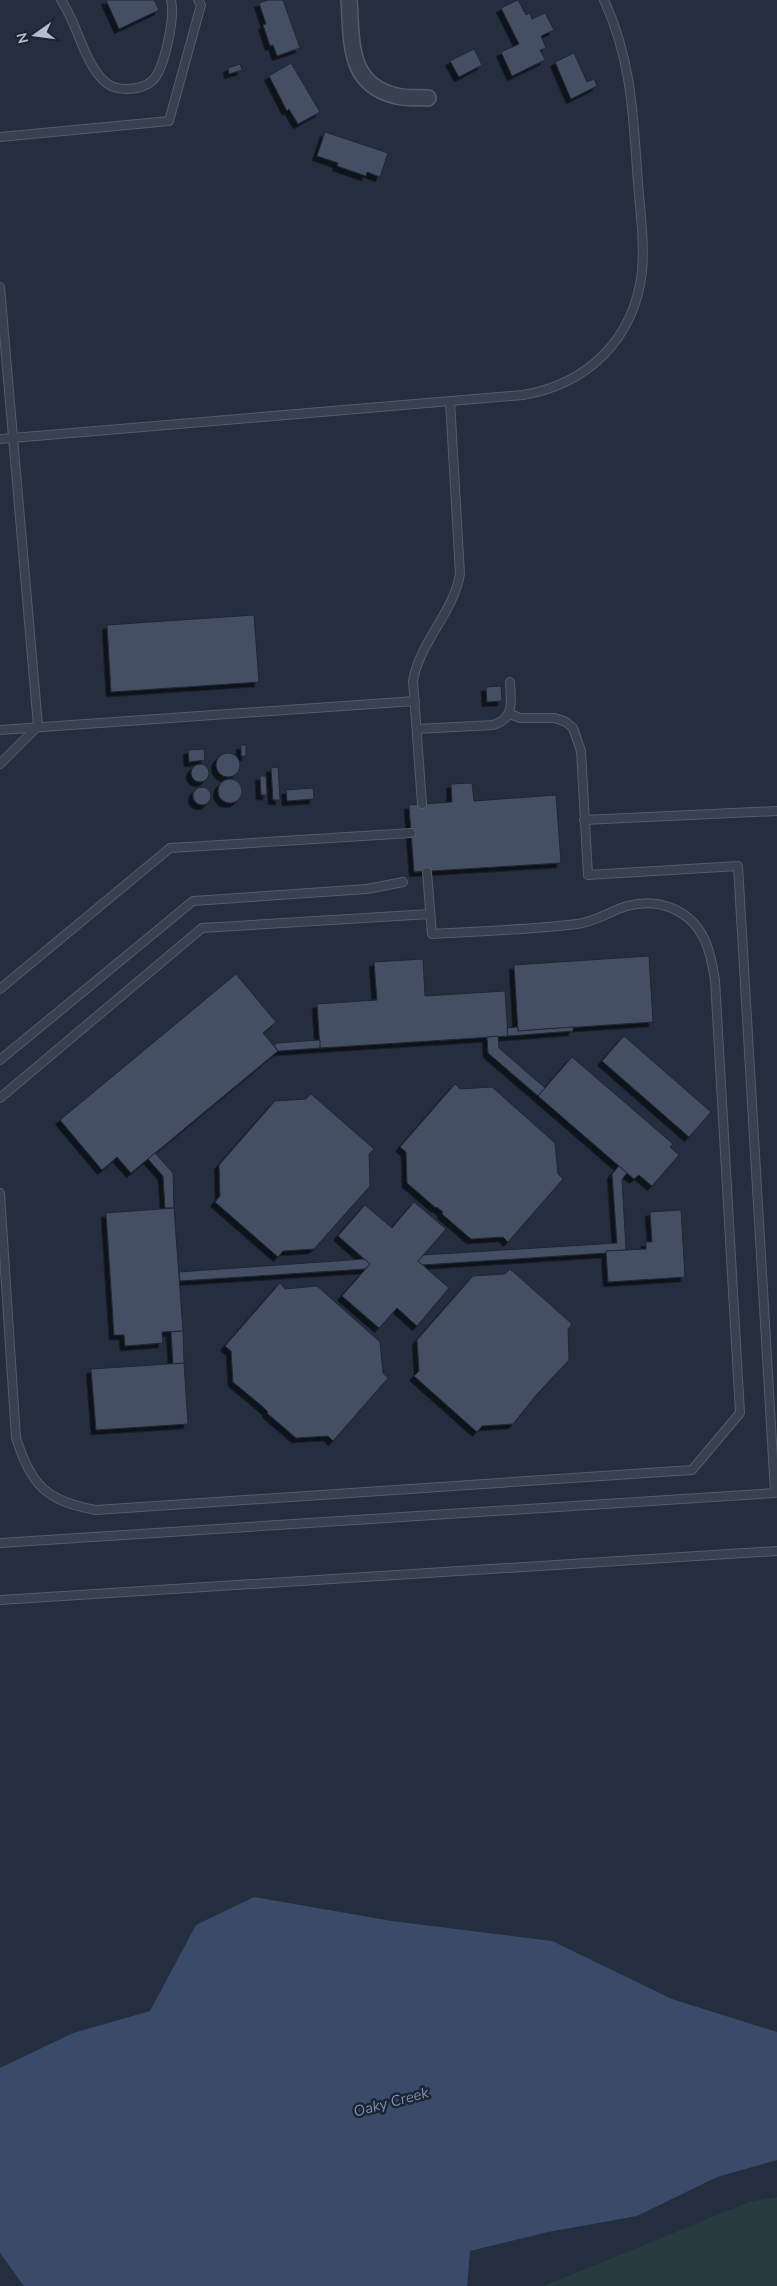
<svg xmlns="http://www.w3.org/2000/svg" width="777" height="2286" font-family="'Nunito Sans',sans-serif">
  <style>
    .green { fill: #263c40 }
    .water { fill: #394b68 }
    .building { fill: #455063; stroke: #1f2736; filter: url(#shadow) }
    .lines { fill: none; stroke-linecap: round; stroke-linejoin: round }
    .lane-casing { stroke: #535c6a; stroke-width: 10 }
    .street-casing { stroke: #535c6a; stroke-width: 18 }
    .lane { stroke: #38414f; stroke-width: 8 }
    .street { stroke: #38414f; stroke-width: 15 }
    .labels { text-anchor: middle; stroke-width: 5; stroke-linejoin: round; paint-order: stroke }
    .water-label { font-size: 15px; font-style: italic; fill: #7c90b2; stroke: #1d2534 }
  </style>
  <defs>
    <filter id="shadow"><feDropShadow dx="-4.5" dy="4.5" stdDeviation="0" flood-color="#0009"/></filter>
  </defs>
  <rect width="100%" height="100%" fill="#242e3f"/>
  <!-- green -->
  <polygon class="green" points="777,2197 777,2286 544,2286 749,2202"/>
  <!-- water -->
  <polygon class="water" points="254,1897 392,1921 552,1941 672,1999 777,2032 777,2160 717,2177 637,2216 548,2232 470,2251 467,2286 24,2286 0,2253 0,2068 73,2033 150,2011 196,1925"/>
  <!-- building -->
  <g class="building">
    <polygon points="106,0 154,0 159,10 119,29"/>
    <polygon points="269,0 283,0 300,48 277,56 273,45 270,46 263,25 266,24 259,3"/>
    <polygon points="518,0 526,15 530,13 532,19 545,13 554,30 541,36 546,48 540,50 545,60 512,76 501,52 519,44 501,8"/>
    <polygon points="474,49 482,65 459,77 450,61"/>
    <polygon points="574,53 587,82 594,79 597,86 571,99 555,62"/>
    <polygon points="291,63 320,112 298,124 289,109 287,111 269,76"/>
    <polygon points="240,64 242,70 229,74 228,68"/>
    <polygon points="325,132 388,153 380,177 367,172 366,176 337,166 338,163 317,156"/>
    <polygon points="254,615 259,682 111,692 107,625"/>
    <polygon points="501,686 502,701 487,702 486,687"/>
    <rect x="241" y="745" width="5" height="11"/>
    <polygon points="204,749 205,760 189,762 188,750"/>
    <circle cx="228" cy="765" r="12"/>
    <circle cx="200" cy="773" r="9"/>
    <polygon points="278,767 280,800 273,800 271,768"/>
    <polygon points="260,776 266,776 267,795 261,795"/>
    <circle cx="230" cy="791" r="12"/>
    <polygon points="472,783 474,801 556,795 561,863 414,872 409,805 452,802 451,784"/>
    <circle cx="202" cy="796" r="9"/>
    <polygon points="313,788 314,799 287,801 286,790"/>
    <polygon points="649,956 653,1022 518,1031 514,965"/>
    <polygon points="423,959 425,996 505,991 508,1036 320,1048 317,1004 377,1000 374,962"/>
    <polygon points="236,974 276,1022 263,1033 278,1051 131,1173 117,1157 102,1170 60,1120"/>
    <polygon points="518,1027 518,1031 573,1027 573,1031 508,1036 507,1028"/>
    <polygon points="498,1036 499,1048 545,1088 538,1096 488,1053 487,1037"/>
    <polygon points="624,1036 711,1112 689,1137 602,1061"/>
    <polygon points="320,1040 320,1048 278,1051 274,1045 278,1043"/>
    <polygon points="572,1057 673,1144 670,1147 679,1155 652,1186 639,1175 634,1179 538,1096"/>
    <polygon points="455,1084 460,1089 492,1087 555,1143 558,1174 563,1179 508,1242 503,1237 471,1239 442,1214 443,1212 437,1207 436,1208 407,1183 406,1152 400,1147"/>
    <polygon points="311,1094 374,1149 369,1154 370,1186 314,1249 283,1251 278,1257 215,1202 220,1196 219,1165 275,1101 306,1099"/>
    <polygon points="155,1153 173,1173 174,1208 165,1208 163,1176 148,1159"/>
    <polygon points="619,1166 627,1173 622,1179 626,1250 606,1251 606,1253 422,1265 418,1261 423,1255 617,1243 612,1174"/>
    <polygon points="414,1202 446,1229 418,1261 449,1288 417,1326 397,1308 379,1328 342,1296 370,1264 338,1236 365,1205 392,1228"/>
    <polygon points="174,1208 183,1331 162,1332 163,1343 125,1346 124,1335 114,1335 106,1213"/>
    <polygon points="681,1210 685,1277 608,1282 606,1251 646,1249 646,1242 652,1242 650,1212"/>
    <polygon points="364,1259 370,1264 365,1269 180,1281 179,1272"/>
    <polygon points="510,1269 572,1324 568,1329 569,1360 537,1394 513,1424 482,1426 477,1432 414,1376 419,1371 417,1340 473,1276 505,1274"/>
    <polygon points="280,1283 285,1289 317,1286 380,1342 383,1373 388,1378 333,1441 328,1436 296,1438 267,1413 268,1412 262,1406 233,1382 231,1351 225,1346"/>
    <polygon points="183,1331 184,1363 173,1364 171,1332"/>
    <polygon points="184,1363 188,1424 96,1430 91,1369"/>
  </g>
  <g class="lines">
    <!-- lane casing -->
    <g class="lane-casing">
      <g id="lane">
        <path d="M 61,0 C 77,23 83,59 102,79 C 108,86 116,89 126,89 C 134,89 145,87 152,81 C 165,69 175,17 171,0"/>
        <polyline points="0,137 169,121 201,5 198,0"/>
        <polyline points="0,287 38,726 0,764"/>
        <path d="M 0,439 L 523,395 C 588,384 634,339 642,272 C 645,239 639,203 637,170 C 633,109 630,56 604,0"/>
        <path d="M 417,729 L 493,725 C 515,719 511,701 510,682"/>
        <polyline points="0,730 415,701"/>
        <path d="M 422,804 L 413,681 C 420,641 453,614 460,574 L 450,401"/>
        <polyline points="584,820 777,811"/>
        <polyline points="0,989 170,848 411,833"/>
        <polyline points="0,1060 193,901 367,889 403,882"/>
        <polyline points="0,1098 202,928 430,914"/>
        <path d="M 0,1193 L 16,1438 C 32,1486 46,1501 96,1510 L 692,1470 L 740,1413 L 715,980 C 713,968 711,955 706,943 C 693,911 660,897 627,906 C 610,911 596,922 577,924 C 529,930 480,931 432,934 L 427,872"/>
        <polyline points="0,1543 775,1493 738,866 588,875 581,751 573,728 566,722 555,718 520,718 510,714"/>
        <polyline points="0,1600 777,1551"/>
      </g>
    </g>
    <!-- street casing -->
    <g class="street-casing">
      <path id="street" d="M 349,0 C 352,41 347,85 397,96 C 407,99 418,97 428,98"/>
    </g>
    <!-- lane -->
    <use href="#lane" class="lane"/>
    <!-- street -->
    <use href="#street" class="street"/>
  </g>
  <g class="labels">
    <!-- water labels -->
    <g class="water-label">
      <text transform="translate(391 2102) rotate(-15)" y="5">Oaky Creek</text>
    </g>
  </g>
  <!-- north arrow -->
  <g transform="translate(35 35) rotate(256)" stroke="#1d2534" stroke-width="4" paint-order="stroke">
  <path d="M0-4L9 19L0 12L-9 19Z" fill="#b5bcca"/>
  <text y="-8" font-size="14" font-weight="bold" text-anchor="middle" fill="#b5bcca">N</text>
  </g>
</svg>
